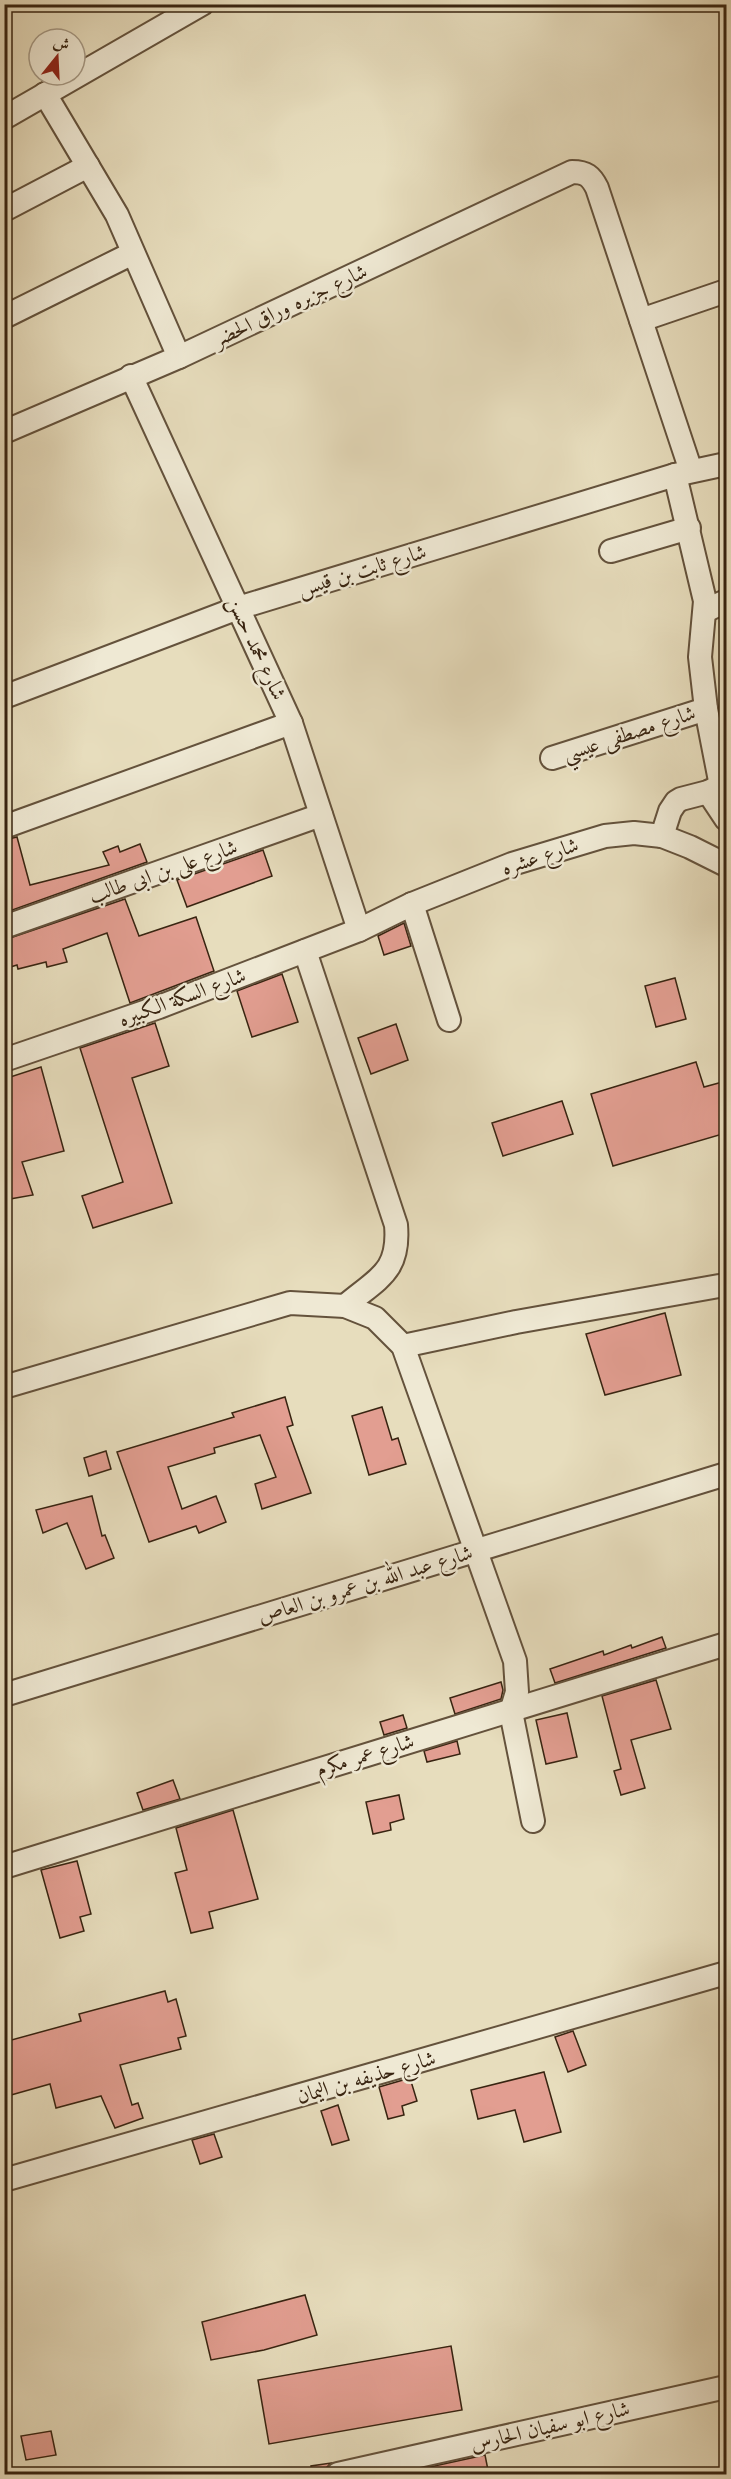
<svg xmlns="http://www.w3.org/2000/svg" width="731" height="2479" font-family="Cardo,Amiri,serif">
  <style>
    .building { fill: #e29e91; stroke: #382411; stroke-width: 1.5 }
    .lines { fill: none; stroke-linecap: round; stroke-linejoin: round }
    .minor-casing { stroke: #64523c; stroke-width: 26 }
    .minor { stroke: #efe9d4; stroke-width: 22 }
    .labels { text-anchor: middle; stroke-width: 5; stroke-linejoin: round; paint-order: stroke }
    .street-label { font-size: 21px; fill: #382411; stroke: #efe9d4 }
  </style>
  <rect width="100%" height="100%" fill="#e7ddbd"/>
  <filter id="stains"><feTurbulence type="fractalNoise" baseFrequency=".00333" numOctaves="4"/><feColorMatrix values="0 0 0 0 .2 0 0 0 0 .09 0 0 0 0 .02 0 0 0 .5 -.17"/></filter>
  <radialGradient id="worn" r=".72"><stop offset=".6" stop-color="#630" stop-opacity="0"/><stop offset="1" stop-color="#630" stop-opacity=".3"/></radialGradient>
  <!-- building -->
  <g class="building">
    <polygon points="17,837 30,885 109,865 103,852 118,846 120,852 140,844 147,862 4,913 4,840"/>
    <polygon points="263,850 272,876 187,907 177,880"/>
    <polygon points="125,899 139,936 196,917 214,971 130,1003 107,933 63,949 67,962 47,967 46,962 18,969 17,965 4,969 4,940"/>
    <polygon points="404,923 411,946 384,955 378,936"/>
    <polygon points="282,974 298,1022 252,1037 237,991"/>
    <polygon points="675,978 686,1019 656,1027 645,986"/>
    <polygon points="155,1023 169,1066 132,1078 172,1203 93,1228 82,1196 123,1182 80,1048"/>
    <polygon points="396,1024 408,1060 371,1074 358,1038"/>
    <polygon points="696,1062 704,1087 726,1081 726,1133 613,1166 591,1094"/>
    <polygon points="41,1067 64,1151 22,1162 33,1195 4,1200 4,1079"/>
    <polygon points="562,1101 573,1134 503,1156 492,1123"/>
    <polygon points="665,1313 681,1375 605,1395 586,1334"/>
    <polygon points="285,1397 293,1425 287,1427 311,1493 262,1509 255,1484 276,1477 260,1435 214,1448 215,1453 168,1467 182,1509 216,1496 226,1522 199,1533 196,1526 149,1542 117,1452 234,1417 232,1413"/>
    <polygon points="382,1407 392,1440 398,1438 406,1464 369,1475 352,1416"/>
    <polygon points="106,1451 111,1469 89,1476 84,1458"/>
    <polygon points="92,1496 102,1536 105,1535 114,1558 86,1569 67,1523 43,1533 36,1510"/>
    <polygon points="662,1637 666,1648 555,1683 550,1669 603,1651 604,1655 631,1645 632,1648"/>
    <polygon points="656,1680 671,1729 631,1740 645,1788 621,1795 614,1771 621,1769 602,1696"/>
    <polygon points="501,1682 503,1690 501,1699 455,1714 450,1698"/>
    <polygon points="567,1713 577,1757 546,1764 536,1720"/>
    <polygon points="403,1715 407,1728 384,1735 380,1722"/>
    <polygon points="457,1741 460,1754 427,1762 424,1751"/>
    <polygon points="173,1780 180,1799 143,1810 137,1793"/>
    <polygon points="399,1795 404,1819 390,1823 391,1830 373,1834 366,1802"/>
    <polygon points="233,1810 258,1899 209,1912 213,1928 191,1933 175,1873 187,1870 176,1828"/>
    <polygon points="77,1861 91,1914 80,1917 84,1931 60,1938 41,1870"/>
    <polygon points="165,1991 168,2002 176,1999 186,2036 178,2038 181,2049 120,2065 132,2105 138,2103 143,2118 115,2128 101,2096 56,2108 50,2084 4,2097 4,2042 81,2021 79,2014"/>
    <polygon points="573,2031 586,2065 568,2072 555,2037"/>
    <polygon points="544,2072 561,2132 524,2142 515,2110 478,2119 471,2090"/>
    <polygon points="410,2078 417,2101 402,2106 404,2115 388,2119 379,2087"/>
    <polygon points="338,2105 349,2140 332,2145 321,2111"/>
    <polygon points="214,2134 222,2157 200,2164 192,2140"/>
    <polygon points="305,2295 317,2335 264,2350 211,2360 202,2322"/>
    <polygon points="451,2346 462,2410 269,2444 258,2380"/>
    <polygon points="51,2431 56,2455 26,2460 21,2436"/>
    <polygon points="485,2455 489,2475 402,2475 402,2473"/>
    <polygon points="331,2463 325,2469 325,2475 312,2475 311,2466"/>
  </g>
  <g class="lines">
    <!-- minor casing -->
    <g class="minor-casing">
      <g id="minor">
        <polyline points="45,94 117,215 179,357"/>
        <polyline points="4,118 202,4"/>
        <polyline points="4,210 88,166"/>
        <polyline points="4,317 133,253"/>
        <polyline points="641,320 726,291"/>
        <polyline points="131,376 291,723 359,930"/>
        <path d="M 4,432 L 179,357 L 572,172 C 586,172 591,176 597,188 L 691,471"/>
        <polyline points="675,475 705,601 700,657 706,709 721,786"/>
        <polyline points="611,551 689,528"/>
        <polyline points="705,611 726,601"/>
        <polyline points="4,697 238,608 675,475 726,464"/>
        <polyline points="552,758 706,709"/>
        <polyline points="708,792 726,819"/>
        <polyline points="4,827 291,723"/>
        <polyline points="662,836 670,811 676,802 681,799 708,792 726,783"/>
        <polyline points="412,904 449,1020"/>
        <polyline points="4,927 321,815"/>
        <path d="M 305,951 L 396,1225 C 400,1272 378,1278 345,1306"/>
        <polyline points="4,1060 159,1007 359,930 412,904 512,864 605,836 634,833 662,836 690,847 726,865"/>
        <polyline points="403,1346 516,1322 719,1286"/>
        <polyline points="4,1387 290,1303 345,1306 375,1318 403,1346 515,1661 517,1692 511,1712 533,1821"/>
        <polyline points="4,1695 726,1474"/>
        <path d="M 4,1867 C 245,1793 485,1718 726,1644"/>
        <polyline points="4,2180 726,1973"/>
        <polyline points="338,2474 726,2387"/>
      </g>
    </g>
    <!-- minor -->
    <use href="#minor" class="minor"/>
  </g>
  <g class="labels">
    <!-- street labels -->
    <g class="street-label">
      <text transform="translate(290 305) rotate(-25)" y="7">شارع جزيره وراق الحضر</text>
      <text transform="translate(362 570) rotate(-17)" y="7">شارع ثابت بن قيس</text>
      <text transform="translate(257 648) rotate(65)" y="7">شارع محمد حسن</text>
      <text transform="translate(629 733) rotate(-18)" y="7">شارع مصطفى عيسي</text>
      <text transform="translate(540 856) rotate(-18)" y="7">شارع عشره</text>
      <text transform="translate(163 871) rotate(-19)" y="7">شارع على بن ابى طالب</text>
      <text transform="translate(182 997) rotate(-20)" y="7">شارع السكة الكبيره</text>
      <text transform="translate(365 1584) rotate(-17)" y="7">شارع عبد الله بن عمرو بن العاص</text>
      <text transform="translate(365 1755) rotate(-17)" y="7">شارع عمر مكرم</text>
      <text transform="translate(366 2077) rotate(-16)" y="7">شارع حذيفه بن اليمان</text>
      <text transform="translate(550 2426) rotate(-13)" y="7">شارع ابو سفيان الحارس</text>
    </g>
  </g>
  <!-- margin -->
  <rect width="731" height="2479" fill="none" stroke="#e7ddbd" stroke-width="24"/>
  <rect x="6" y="6" width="719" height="2467" fill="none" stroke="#382411" stroke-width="3"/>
  <rect x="12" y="12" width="707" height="2455" fill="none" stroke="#382411" stroke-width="1.5"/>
  <!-- north arrow -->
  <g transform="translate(57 57) rotate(18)"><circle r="28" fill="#efe9d4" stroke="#a69a86" stroke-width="1.5"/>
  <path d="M0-4.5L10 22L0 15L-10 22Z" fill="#8f2418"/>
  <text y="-9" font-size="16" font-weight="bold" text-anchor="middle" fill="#382411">ش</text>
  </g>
  <rect width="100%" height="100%" filter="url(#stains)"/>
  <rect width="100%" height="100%" fill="url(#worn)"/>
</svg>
